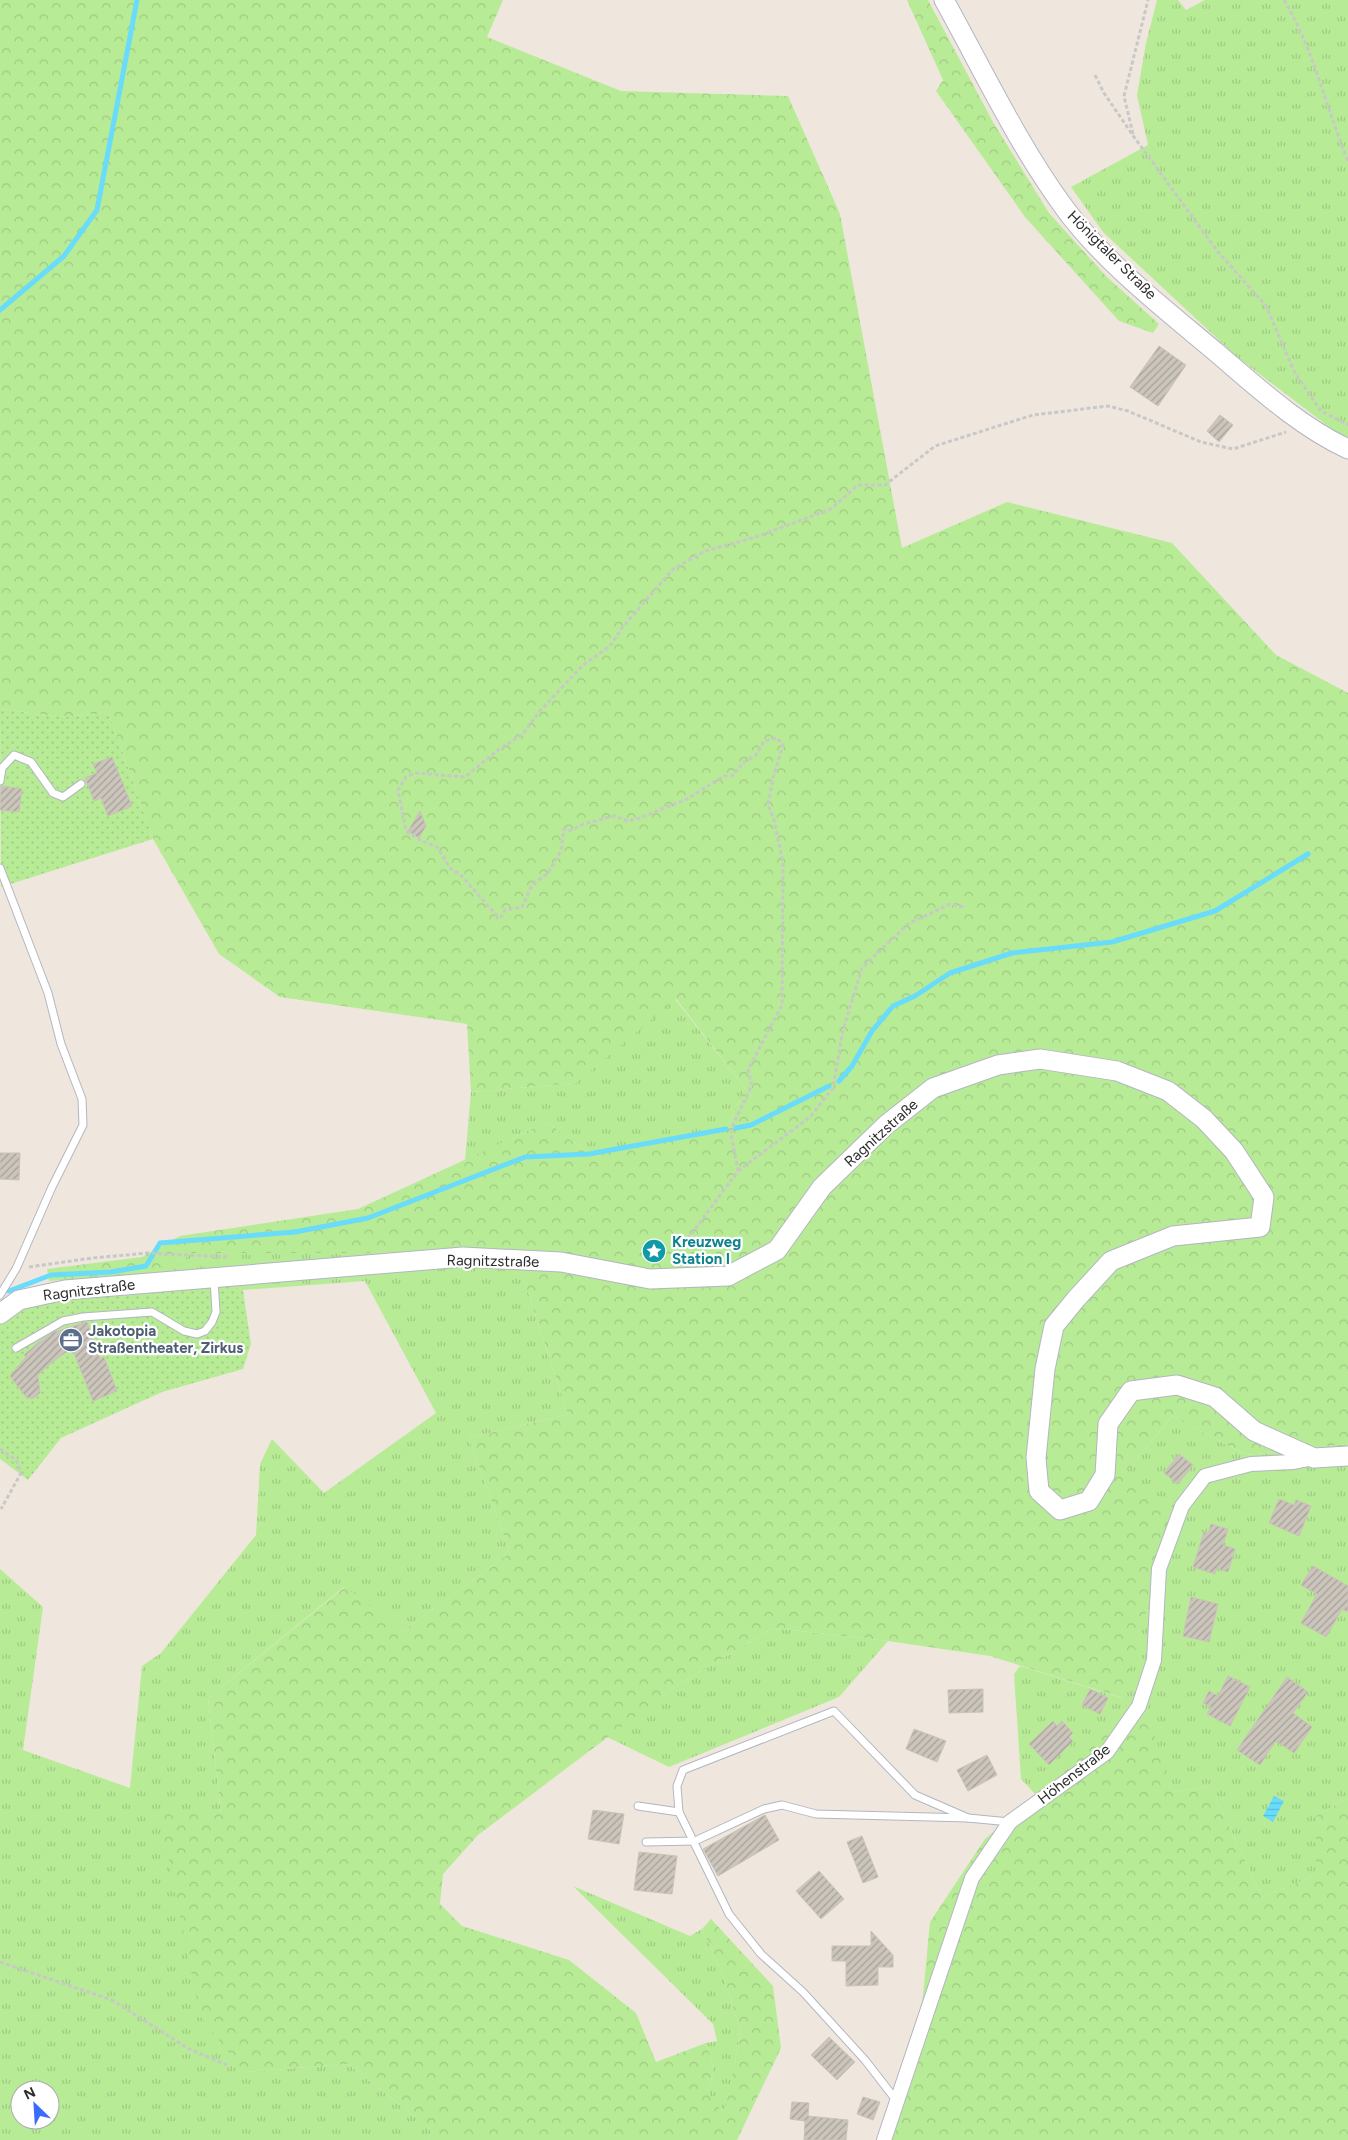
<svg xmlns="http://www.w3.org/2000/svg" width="1348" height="2140" font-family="Figtree,sans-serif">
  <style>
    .grass { fill: url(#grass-tufts); fill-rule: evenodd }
    .forest { fill: url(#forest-crowns) }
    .garden { fill: url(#garden-dots) }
    .water { fill: url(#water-rules) }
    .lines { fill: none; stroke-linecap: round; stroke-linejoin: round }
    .stream { stroke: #68dcfa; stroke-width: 5 }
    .building { fill: url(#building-hatch); stroke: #cbc3b7 }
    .lane-casing { stroke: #b2b6c1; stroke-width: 9 }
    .street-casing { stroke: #b2b6c1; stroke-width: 16 }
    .secondary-casing { stroke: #b2b6c1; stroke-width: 21 }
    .path { stroke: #c8c8c8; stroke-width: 3; stroke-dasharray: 4 2.5; stroke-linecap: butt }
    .lane { stroke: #fff; stroke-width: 7 }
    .street { stroke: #fff; stroke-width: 14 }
    .secondary { stroke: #fff; stroke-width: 19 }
    .labels { text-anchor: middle; stroke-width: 4.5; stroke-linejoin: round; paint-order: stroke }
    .street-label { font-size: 15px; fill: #2d2d2d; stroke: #fff }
    .culture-label { font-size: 15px; font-weight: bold; fill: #0d838f; stroke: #fff; text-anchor: start }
    .service-label { font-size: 15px; font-weight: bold; fill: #4e5e75; stroke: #fff; text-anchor: start }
  </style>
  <defs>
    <pattern id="grass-tufts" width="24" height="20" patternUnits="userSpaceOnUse" patternTransform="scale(1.25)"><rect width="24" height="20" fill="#b8eb96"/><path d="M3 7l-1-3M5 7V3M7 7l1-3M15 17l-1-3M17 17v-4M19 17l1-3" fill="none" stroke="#9eca82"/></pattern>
    <pattern id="forest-crowns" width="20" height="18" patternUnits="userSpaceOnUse" patternTransform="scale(1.25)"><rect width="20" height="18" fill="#b8eb96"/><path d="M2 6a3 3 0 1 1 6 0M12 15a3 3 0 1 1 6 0" fill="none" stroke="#9eca82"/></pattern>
    <pattern id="garden-dots" width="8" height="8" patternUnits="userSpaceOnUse" patternTransform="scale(1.25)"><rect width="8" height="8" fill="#b8eb96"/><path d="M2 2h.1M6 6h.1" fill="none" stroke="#9eca82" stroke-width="1.8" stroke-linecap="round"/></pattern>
    <pattern id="water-rules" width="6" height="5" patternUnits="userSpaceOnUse" patternTransform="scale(1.25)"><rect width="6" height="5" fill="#68dcfa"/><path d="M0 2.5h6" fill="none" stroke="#5abdd7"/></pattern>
    <pattern id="building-hatch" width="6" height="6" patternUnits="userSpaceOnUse" patternTransform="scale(1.25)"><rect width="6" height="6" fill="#cbc5bc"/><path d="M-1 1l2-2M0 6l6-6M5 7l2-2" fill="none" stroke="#a5a099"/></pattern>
  </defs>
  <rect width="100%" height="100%" fill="#efe7de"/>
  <!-- grass -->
  <g class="grass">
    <polygon points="1157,0 1178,0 1186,10 1205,0 1348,0 1348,437 1337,433 1236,356 1103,232 1071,187 1148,145 1137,95 1146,43"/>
    <polygon points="675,999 745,1088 726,1129 589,1154 547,1122 465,1160 471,1092 576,1083"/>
    <path d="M 514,1250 L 568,1414 L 469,1438 L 510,1553 L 403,1631 L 344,1587 L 208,1698 L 221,1815 L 160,1812 L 244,2072 L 348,2064 L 431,2129 L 429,2140 L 0,2140 L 0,1569 L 43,1607 L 23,1750 L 130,1788 L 142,1666 L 161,1653 L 256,1535 L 260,1464 L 272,1439 L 324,1493 L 436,1413 L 365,1281 L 243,1290 L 214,1279 L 169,1274 L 190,1253 L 363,1253 ZM 20,2090 L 50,2090 L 50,2120 L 20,2120 Z"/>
    <polygon points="1172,1416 1246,1455 1348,1444 1348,1798 1316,1816 1316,1875 1262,1897 1210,1786 1174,1792 1036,1795 1021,1779 1014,1674 1020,1666 1122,1698 1127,1471"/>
    <polygon points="773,1628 888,1641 839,1697 669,1767 607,1737 673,1688"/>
    <polygon points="573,1886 690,1936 702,1929 723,1975 741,2032 724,2116 708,2093 714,2067 706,2043 717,2041 713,2024"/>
  </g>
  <!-- forest -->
  <g class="forest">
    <polygon points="0,0 503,0 487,37 621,91 788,96 840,214 902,548 1007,502 1172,543 1276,655 1348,693 1348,1444 1246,1455 1172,1416 1127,1471 1171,1517 1123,1698 990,1656 888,1641 773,1628 673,1688 478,1835 443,1874 440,1904 462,1926 569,1960 636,2013 656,2062 706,2043 714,2067 708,2093 724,2115 741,2032 723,1975 702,1929 711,1919 773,1986 781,2048 737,2140 429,2140 431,2129 348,2064 244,2072 200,2016 159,1811 221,1814 208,1698 345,1587 403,1631 510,1553 469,1438 568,1414 514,1250 363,1253 190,1253 169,1274 49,1281 47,1269 142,1257 180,1236 358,1209 547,1122 589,1154 726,1129 745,1088 676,999 576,1083 471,1092 467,1024 280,997 219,954 153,839 109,713 59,717 0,709"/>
    <polygon points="907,0 928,0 993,122 1049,213 1106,276 1159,324 1153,333 1119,321 1025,217 936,91 943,80"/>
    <polygon points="1143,1702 1174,1792 1210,1786 1262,1897 1316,1875 1316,1816 1348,1798 1348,2140 892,2140 916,2069 930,1922 985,1839"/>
  </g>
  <!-- garden -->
  <g class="garden">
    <polygon points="0,709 59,717 109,713 153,839 1,887"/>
    <polygon points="214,1279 243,1290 251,1344 243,1369 162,1392 61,1438 28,1480 0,1459 0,1314 19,1300"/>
  </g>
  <!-- water -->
  <polygon class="water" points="1274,1796 1284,1801 1273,1822 1263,1816"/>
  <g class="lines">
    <!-- stream -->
    <g class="stream">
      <polyline points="0,310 64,256 97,210 137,0"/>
      <polyline points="839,1081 852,1066 872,1031 893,1006 915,996 950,973 1012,953 1112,942 1215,911 1308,854"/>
      <polyline points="736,1128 751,1125 829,1086"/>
      <polyline points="9,1291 51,1275 111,1272 146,1266 160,1243 295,1232 368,1218 525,1157 589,1154 726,1129"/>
    </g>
  </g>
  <!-- building -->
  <g class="building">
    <polygon points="1159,346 1186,365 1158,406 1130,387"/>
    <polygon points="1220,415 1233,425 1219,442 1207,431"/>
    <polygon points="112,757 132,806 108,816 101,798 94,801 85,778 97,773 93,764"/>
    <polygon points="1,786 22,789 19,812 0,810"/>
    <polygon points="420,811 426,826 419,838 408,831"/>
    <polygon points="0,1153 20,1153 19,1180 0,1179"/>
    <polygon points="87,1322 100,1359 104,1357 117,1391 93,1401 72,1348 51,1363 38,1375 40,1393 32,1399 26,1397 10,1376 26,1357 24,1355 40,1341 54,1332"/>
    <polygon points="1179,1454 1193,1465 1178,1484 1164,1473"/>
    <polygon points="1279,1499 1294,1505 1296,1500 1311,1506 1299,1536 1269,1523"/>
    <polygon points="1211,1524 1228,1529 1223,1545 1235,1549 1228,1572 1217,1568 1215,1574 1193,1567 1204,1532 1208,1533"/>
    <polygon points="1313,1566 1348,1586 1348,1612 1342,1609 1326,1637 1301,1623 1317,1594 1301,1585"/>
    <polygon points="1191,1597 1218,1604 1209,1642 1183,1636"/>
    <polygon points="1228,1676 1250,1687 1230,1726 1207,1714 1211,1707 1203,1703 1209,1691 1218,1696"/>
    <polygon points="1287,1677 1308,1692 1293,1713 1312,1727 1294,1753 1276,1741 1260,1765 1237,1750"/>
    <polygon points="983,1689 983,1712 949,1713 948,1690"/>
    <polygon points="1090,1689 1108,1698 1100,1714 1082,1705"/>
    <polygon points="1053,1721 1057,1726 1062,1721 1073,1733 1069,1737 1073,1741 1049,1765 1029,1744"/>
    <polygon points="914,1729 946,1741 937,1762 906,1749"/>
    <polygon points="987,1755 997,1775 968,1791 957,1770"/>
    <polygon points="593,1810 624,1814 619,1844 588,1839"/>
    <polygon points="765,1815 779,1840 718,1876 703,1849"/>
    <polygon points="862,1836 878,1877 863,1883 847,1842"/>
    <polygon points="639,1852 677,1856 672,1894 634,1890"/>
    <polygon points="819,1871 844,1899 821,1919 796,1891"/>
    <polygon points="871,1931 893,1955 893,1967 878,1967 878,1985 846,1986 846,1961 832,1961 832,1946 871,1946"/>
    <polygon points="829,2037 855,2062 837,2080 811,2055"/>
    <polygon points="863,2097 880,2102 873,2120 857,2114"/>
    <polygon points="792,2102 809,2103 808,2116 848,2120 846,2140 804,2140 805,2121 790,2119"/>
  </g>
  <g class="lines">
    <!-- lane casing -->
    <g class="lane-casing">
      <g id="lane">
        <polyline points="0,781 2,768 14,755 31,762 53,793 63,797 81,784"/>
        <polyline points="0,868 48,993 61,1044 82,1099 83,1125 52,1187 16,1269 0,1295"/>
        <polyline points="16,1348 63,1321 83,1317 152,1312 184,1331 197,1334 205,1331 212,1322 216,1312 214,1279"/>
        <polyline points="638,1806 679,1812"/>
        <polyline points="646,1842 695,1841 764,1809 782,1805 816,1814 968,1818 1010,1822"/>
        <polyline points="896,2100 865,2060 803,1992 761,1954 729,1914 679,1812 677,1786 683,1770 834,1711 915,1795 968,1818"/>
      </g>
    </g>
    <!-- street casing -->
    <g class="street-casing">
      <polyline id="street" points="884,2140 972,1878 1010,1822 1107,1752 1139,1706 1154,1660 1159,1569 1182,1506 1205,1476 1251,1464 1294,1462 1314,1458"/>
    </g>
    <!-- secondary casing -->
    <g class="secondary-casing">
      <g id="secondary">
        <path d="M 944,0 C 983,70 1018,145 1066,210 C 1106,264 1166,310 1217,353 C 1258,388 1299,426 1348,449"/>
        <polyline points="0,1314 19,1300 65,1290 463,1257 561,1262 650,1279 728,1276 777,1250 822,1187 886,1125 933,1088 998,1065 1040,1059 1117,1071 1168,1091 1204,1119 1234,1151 1264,1197 1260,1227 1173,1236 1111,1261 1076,1299 1054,1326 1045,1369 1036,1458 1039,1491 1060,1510 1089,1501 1105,1475 1108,1424 1131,1391 1177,1385 1215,1397 1254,1431 1314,1458 1348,1456"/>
      </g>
    </g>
    <!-- path -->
    <g class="path">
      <path d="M 1284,0 C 1314,50 1326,108 1348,161"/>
      <polyline points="1095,75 1104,93 1134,137 1218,252 1266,306 1295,373 1321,411 1348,425"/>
      <polyline points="1133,134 1124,96 1148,0"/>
      <polyline points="738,1171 810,1117 833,1088 843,1030 862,968 908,924 950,904 965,907"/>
      <polyline points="672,1260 738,1171 731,1134 732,1127 752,1085 748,1070 782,1005 783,862 774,820 768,805 773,778 783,745 777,738 764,741 756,755 744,762 732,776 724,776 687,799 640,818 628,821 614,816 584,824 569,831 564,829 561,851 548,873 532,885 522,907 505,910 501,917 498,917 460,874 451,869 437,847 420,840 406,831 398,790 406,777 415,773 465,777 498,750 523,734 539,712 583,665 610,646 622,628 673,569 705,551 753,538 831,509 858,485 885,485 935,446 1033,415 1108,406 1128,411 1201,442 1233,449 1286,432"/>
      <polyline points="29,1267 92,1258 148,1253 230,1257"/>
      <polyline points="0,1449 16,1460 21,1473 1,1509"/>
      <polyline points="0,1962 112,2000 189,2049 227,2065"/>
    </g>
    <!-- lane -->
    <use href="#lane" class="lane"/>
    <!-- street -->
    <use href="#street" class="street"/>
    <!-- secondary -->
    <use href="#secondary" class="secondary"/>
  </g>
  <!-- icons -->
  <defs>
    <g id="sight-disc" transform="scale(1.25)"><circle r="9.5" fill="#0f9aa8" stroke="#fff"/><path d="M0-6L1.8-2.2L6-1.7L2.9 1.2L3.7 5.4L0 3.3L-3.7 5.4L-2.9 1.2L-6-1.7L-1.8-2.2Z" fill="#fff"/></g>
    <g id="office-disc" transform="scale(1.25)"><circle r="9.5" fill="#5c6f8a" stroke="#fff"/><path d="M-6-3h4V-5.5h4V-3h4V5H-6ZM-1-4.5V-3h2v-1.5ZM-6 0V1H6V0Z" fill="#fff"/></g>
  </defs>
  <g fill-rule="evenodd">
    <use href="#sight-disc" x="654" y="1251"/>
    <use href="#office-disc" x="71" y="1340"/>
  </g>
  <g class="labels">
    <!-- street labels -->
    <g class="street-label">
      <text transform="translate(1112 255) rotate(45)" y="5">Hönigtaler Straße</text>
      <text transform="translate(881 1133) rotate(-42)" y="5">Ragnitzstraße</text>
      <text transform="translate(493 1261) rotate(1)" y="5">Ragnitzstraße</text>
      <text transform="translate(89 1290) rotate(-7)" y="5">Ragnitzstraße</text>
      <text transform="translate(1074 1774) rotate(-38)" y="5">Höhenstraße</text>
    </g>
    <!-- culture labels -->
    <g class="culture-label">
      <text x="672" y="1247">Kreuzweg<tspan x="672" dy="17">Station I</tspan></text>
    </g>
    <!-- service labels -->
    <g class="service-label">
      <text x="88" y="1336">Jakotopia<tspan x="88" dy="17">Straßentheater, Zirkus</tspan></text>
    </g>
  </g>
  <!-- north arrow -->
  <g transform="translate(35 2105) rotate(335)"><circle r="24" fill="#ffffff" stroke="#ababab"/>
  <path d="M0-4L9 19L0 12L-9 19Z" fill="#3b6bff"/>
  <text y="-8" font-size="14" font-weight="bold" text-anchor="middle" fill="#2d2d2d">N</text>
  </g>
</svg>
